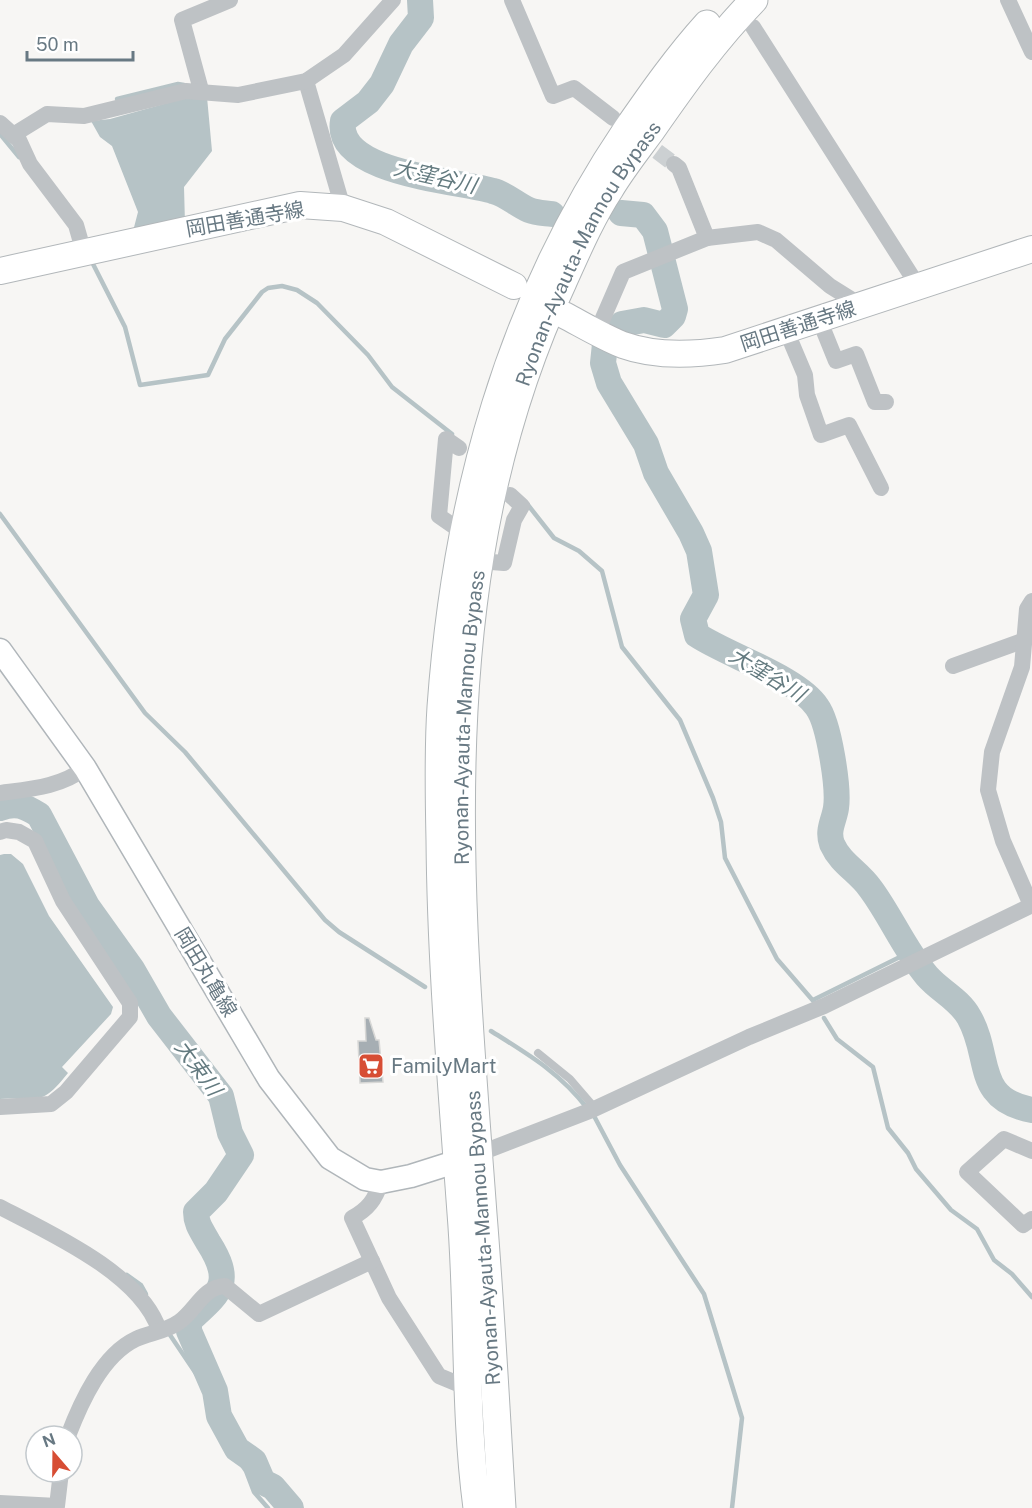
<svg xmlns="http://www.w3.org/2000/svg" width="1032" height="1508" font-family="'Public Sans','Noto Sans JP',sans-serif">
  <style>
    .water { fill: #b6c3c6 }
    .lines { fill: none; stroke-linecap: round; stroke-linejoin: round }
    .stream { stroke: #b6c3c6; stroke-width: 4.5 }
    .river { stroke: #b6c3c6; stroke-width: 26 }
    .building { fill: #a6aeb3; stroke: #d8d8d6; stroke-width: 1.5 }
    .minor-tunnel { stroke: #ccd0d2; stroke-width: 16; stroke-dasharray: 16 8; stroke-linecap: butt }
    .secondary-casing { stroke: #b0b6ba; stroke-width: 25 }
    .primary-casing { stroke: #b2b7ba; stroke-width: 28 }
    .trunk-casing { stroke: #b1b6b8; stroke-width: 29 }
    .service { stroke: #bec2c5; stroke-width: 8 }
    .minor { stroke: #bec2c5; stroke-width: 16 }
    .secondary { stroke: #fff; stroke-width: 22 }
    .primary { stroke: #fff; stroke-width: 26 }
    .trunk { stroke: #fff; stroke-width: 27 }
    .labels { text-anchor: middle; stroke-width: 6; stroke-linejoin: round; paint-order: stroke }
    .street-label { font-size: 20px; fill: #687983; stroke: #fff }
    .poi-label { font-size: 20px; fill: #687983; stroke: #fff; text-anchor: start }
    .water-label { font-size: 21px; font-style: italic; fill: #637a7f; stroke: #fff }
  </style>
  <rect width="100%" height="100%" fill="#f7f6f4"/>
  <!-- water -->
  <g class="water">
    <polygon points="189,97 207,97 212,151 184,187 185,224 132,235 138,212 112,146 100,137 91,121 110,119"/>
    <path d="M 4,854 L 11,854 L 23,864 L 49,916 L 113,1007 L 111,1014 L 62,1067 L 68,1073 C 40,1108 40,1096 0,1099 L 0,855 Z"/>
  </g>
  <g class="lines">
    <!-- stream -->
    <g class="stream">
      <polyline points="117,99 178,84 184,85"/>
      <polyline points="0,134 19,157"/>
      <polyline points="93,264 125,327 140,385 208,375 225,339 262,292 268,288 282,286 297,290 317,303 368,355 392,387 452,434"/>
      <polyline points="528,505 554,538 579,551 602,571 622,647 680,720 713,798 721,822 725,858 777,959 815,1003"/>
      <polyline points="0,514 145,713 185,752 325,920 339,932 425,987"/>
      <polyline points="813,1000 910,952"/>
      <polyline points="824,1018 837,1039 873,1067 888,1128 908,1153 916,1169 951,1210 977,1229 994,1260 1012,1274 1032,1297"/>
      <path d="M 491,1031 C 529,1055 559,1072 587,1108"/>
      <polyline points="593,1114 620,1165 704,1294 742,1418 732,1508"/>
      <polyline points="127,1275 141,1285 146,1294"/>
      <polyline points="168,1332 201,1381 220,1433 246,1471 254,1492 268,1508"/>
    </g>
    <!-- river -->
    <g class="river">
      <path d="M 420,0 L 421,18 L 401,44 L 382,84 L 368,102 L 343,121 C 334,174 461,181 493,191 C 506,194 517,205 529,210 C 536,213 545,213 552,214"/>
      <polyline points="621,213 643,215 655,231 675,309 673,316 664,325 644,320 622,324"/>
      <path d="M 605,344 L 603,363 L 609,383 L 646,444 L 656,473 L 691,533 L 699,551 L 706,595 L 693,619 L 697,635 C 727,655 798,678 817,707 C 829,723 839,788 836,808 C 834,821 827,830 832,844 C 841,864 858,871 870,888 C 891,916 904,949 927,976 C 940,991 959,999 969,1017 C 992,1057 973,1099 1032,1110"/>
      <path d="M 0,808 C 16,802 25,806 39,815 L 87,906 L 132,969 L 159,1016 L 221,1096 L 230,1133 L 241,1155 L 216,1192 L 196,1212 C 196,1224 202,1231 208,1242 C 235,1284 219,1293 189,1321 L 189,1331 L 215,1391 L 219,1416 L 237,1449 L 254,1461 L 263,1482 L 273,1487 L 291,1508"/>
    </g>
  </g>
  <!-- building -->
  <polygon class="building" points="365,1018 369,1018 376,1040 379,1040 383,1082 360,1083 358,1041 366,1041"/>
  <g class="lines">
    <!-- minor-tunnel -->
    <polyline class="minor-tunnel" points="638,137 674,164"/>
    <!-- secondary casing -->
    <g class="secondary-casing">
      <polyline id="secondary" points="0,650 85,768 269,1079 330,1158 365,1179 381,1182 411,1176 474,1156"/>
    </g>
    <!-- primary casing -->
    <g class="primary-casing">
      <g id="primary">
        <polyline points="0,271 300,205 343,208 386,222 514,286"/>
        <path d="M 564,315 C 583,325 603,337 623,345 C 656,357 692,355 725,350 L 1032,249"/>
      </g>
    </g>
    <!-- trunk casing -->
    <g class="trunk-casing">
      <g id="trunk">
        <path d="M 477,1508 C 464,1410 469,1311 461,1213 C 452,1088 441,964 440,840 C 439,796 438,751 441,707 C 456,498 509,304 627,129 C 652,93 678,56 707,24"/>
        <path id="s1" d="M 502,1508 C 496,1410 491,1312 483,1214 C 460,900 425,577 563,282 C 577,251 591,218 610,189 C 622,169 637,150 651,131 C 683,85 715,40 754,0"/>
      </g>
    </g>
    <!-- service -->
    <polyline class="service" points="538,1053 570,1079 595,1108"/>
    <!-- minor -->
    <g class="minor">
      <polyline points="512,0 553,96 574,88 613,118"/>
      <polyline points="1008,0 1032,52"/>
      <polyline points="753,27 918,286"/>
      <polyline points="306,81 343,208"/>
      <polyline points="201,90 182,20 230,0"/>
      <polyline points="0,123 19,140 30,164 76,225 84,253"/>
      <polyline points="13,135 47,114 84,116 186,91 238,95 306,81 344,55 393,0"/>
      <polyline points="674,164 679,168 707,238"/>
      <polyline points="819,319 836,361 856,354 875,402 886,402"/>
      <polyline points="786,330 805,375 807,395 821,435 849,425 881,488"/>
      <polyline points="597,332 623,272 707,238 758,232 776,240 830,286 862,306"/>
      <polyline points="459,448 446,439 439,516 462,532"/>
      <polyline points="479,561 504,563 514,520 522,506 510,495"/>
      <polyline points="953,666 1025,640"/>
      <path d="M 0,793 C 30,789 61,787 85,768"/>
      <polyline points="0,832 6,830 19,832 35,841 63,901 130,1003 130,1017 66,1092 51,1104 0,1107"/>
      <polyline points="1031,905 1003,841 988,790 992,752 1022,667 1027,609 1032,601"/>
      <polyline points="1032,1151 1004,1139 967,1172 1023,1225 1032,1219"/>
      <polyline points="478,1154 592,1110 749,1037 824,1006 1032,905"/>
      <path d="M 381,1182 C 375,1200 368,1209 352,1218 L 389,1298 L 439,1376 L 468,1388"/>
      <path d="M 0,1207 C 50,1233 141,1274 159,1330"/>
      <path d="M 68,1436 C 81,1402 102,1355 136,1339 C 149,1333 167,1331 179,1322 C 196,1310 203,1287 225,1286 L 259,1314 L 372,1261"/>
      <polyline points="0,1503 57,1506 61,1472"/>
    </g>
    <!-- secondary -->
    <use href="#secondary" class="secondary"/>
    <!-- primary -->
    <use href="#primary" class="primary"/>
    <!-- trunk -->
    <use href="#trunk" class="trunk"/>
  </g>
  <!-- icons -->
  <defs>
    <g id="supermarket-square" transform="scale(1.35)"><rect x="-9" y="-9" width="18" height="18" rx="4" fill="#d74d34" stroke="#fff"/><path d="M-6-5.5h2.5l.6 2H6L4.5 2H-2.5L-4.4-4H-6ZM-1.5 3.2a1.3 1.3 0 1 0 .1 0ZM3 3.2a1.3 1.3 0 1 0 .1 0Z" fill="#fff"/></g>
  </defs>
  <g fill-rule="evenodd">
    <use href="#supermarket-square" x="371" y="1066"/>
  </g>
  <g class="labels">
    <!-- street labels -->
    <g class="street-label">
      <text transform="translate(245 219) rotate(-10)" y="7">岡田善通寺線</text>
      <text dy="7" stroke="none"><textPath href="#s1" startOffset="1278">Ryonan-Ayauta-Mannou Bypass</textPath></text>
      <text transform="translate(798 326) rotate(-18)" y="7">岡田善通寺線</text>
      <text dy="7" stroke="none"><textPath href="#s1" startOffset="792">Ryonan-Ayauta-Mannou Bypass</textPath></text>
      <text transform="translate(206 972) rotate(59)" y="7">岡田丸亀線</text>
      <text transform="translate(483 1238) rotate(-94)" y="7">Ryonan-Ayauta-Mannou Bypass</text>
    </g>
    <!-- poi labels -->
    <g class="poi-label">
      <text x="391" y="1073">FamilyMart</text>
    </g>
    <!-- water labels -->
    <g class="water-label">
      <text transform="translate(435 177) rotate(13)" y="7">大窪谷川</text>
      <text transform="translate(767 675) rotate(31)" y="7">大窪谷川</text>
      <text transform="translate(198 1068) rotate(54)" y="7">大束川</text>
    </g>
  </g>
  <!-- north arrow -->
  <g transform="translate(54 1454) rotate(340)"><circle r="28" fill="#ffffff" stroke="#c3c9cd" stroke-width="1.5"/>
  <path d="M0-4.5L10 22L0 15L-10 22Z" fill="#d74d34"/>
  <text y="-9" font-size="16" font-weight="bold" text-anchor="middle" fill="#687983">N</text>
  </g>
  <!-- scale -->
  <path d="M27 51v9h106v-9" fill="none" stroke="#687983" stroke-width="3"/>
  <text x="36" y="51" font-size="18" fill="#687983" stroke="#ffffff" stroke-width="4.5" paint-order="stroke">50 m</text>
</svg>
